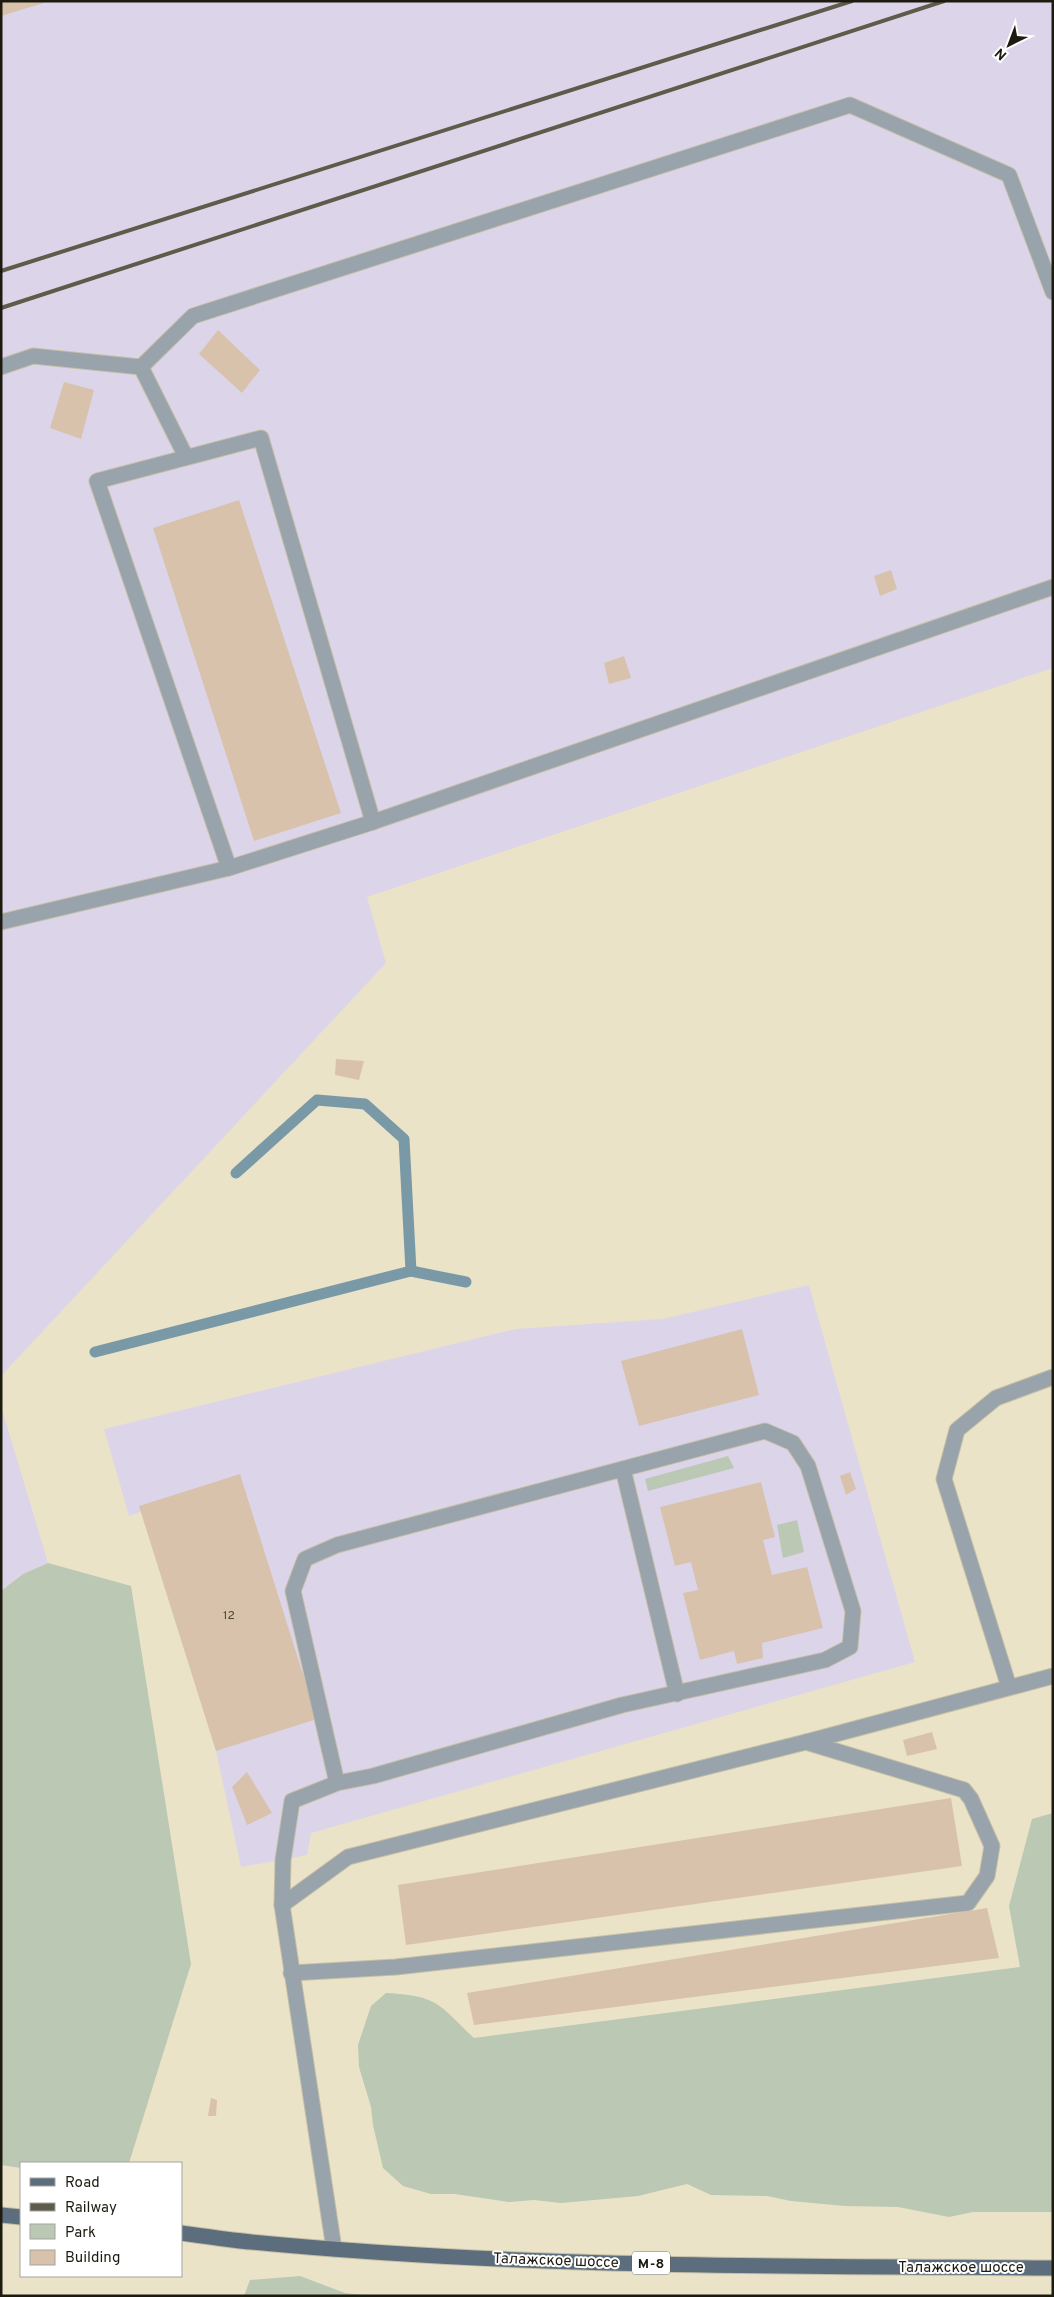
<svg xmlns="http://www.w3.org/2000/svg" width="1054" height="2297" font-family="Overpass,sans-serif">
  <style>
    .industrial { fill: #dcd5ea }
    .green { fill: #bbc8b4 }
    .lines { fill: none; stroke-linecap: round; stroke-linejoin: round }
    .stream { stroke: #7a99a7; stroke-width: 11 }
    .building { fill: #d8c2ab }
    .service-casing { stroke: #c5bfa6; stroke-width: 17 }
    .primary-casing { stroke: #c5bfa6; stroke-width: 17 }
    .service { stroke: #99a3ac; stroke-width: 15 }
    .primary { stroke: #5c6d7e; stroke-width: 15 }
    .rail { stroke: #5f5b4b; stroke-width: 4 }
    .labels { text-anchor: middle; stroke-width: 4; stroke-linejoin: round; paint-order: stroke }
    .number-label { font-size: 12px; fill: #4c4437 }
    .shield { fill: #fff; stroke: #615f58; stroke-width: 1 }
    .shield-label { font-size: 14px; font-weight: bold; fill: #1d1a10 }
    .street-label { font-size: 15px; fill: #1d1a10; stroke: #fff }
  </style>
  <rect width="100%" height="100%" fill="#eae3c7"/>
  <!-- industrial -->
  <g class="industrial">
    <polygon points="1,1 1053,1 1053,668 367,897 386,963 1,1376"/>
    <polygon points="809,1285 915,1662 311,1833 307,1855 241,1867 216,1751 141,1512 129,1516 104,1429 515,1329 662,1319"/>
    <polygon points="1,1406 48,1563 23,1574 1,1591"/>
  </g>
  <!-- green -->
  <g class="green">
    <polygon points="728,1456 734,1468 648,1491 645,1479"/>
    <polygon points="797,1520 804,1552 783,1558 777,1525"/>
    <polygon points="48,1563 131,1586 191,1964 129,2163 21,2163 21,2168 1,2165 1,1591 23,1574"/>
    <path d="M 1053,1813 L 1053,2212 L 973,2212 L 949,2217 L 898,2207 L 845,2206 L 791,2201 L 767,2196 L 711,2195 L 687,2184 L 638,2196 L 561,2203 L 534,2200 L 509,2202 L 455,2194 L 431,2194 L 403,2186 L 383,2168 L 373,2125 L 371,2107 L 359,2067 L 358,2045 L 371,2006 L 386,1993 C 439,1996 438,2004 474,2038 L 1020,1967 L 1009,1906 L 1032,1819 Z"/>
    <polygon points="300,2276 345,2293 373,2296 244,2296 250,2280"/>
  </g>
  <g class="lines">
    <!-- stream -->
    <g class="stream">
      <polyline points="236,1173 317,1100 365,1104 404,1139 411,1271"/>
      <polyline points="95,1352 411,1271 466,1282"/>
    </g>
  </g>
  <!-- building -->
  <g class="building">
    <polygon points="1,1 47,1 47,2 1,16"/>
    <polygon points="218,330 260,370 242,393 199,354"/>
    <polygon points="64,382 94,390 81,439 50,428"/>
    <polygon points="239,500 341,813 254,841 153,528"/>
    <polygon points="891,570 897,589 880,596 874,576"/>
    <polygon points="624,656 631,678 609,684 604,663"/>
    <polygon points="336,1059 364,1061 359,1080 335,1075"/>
    <polygon points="742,1329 759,1395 639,1426 621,1361"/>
    <polygon points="850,1472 856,1489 846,1495 840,1476"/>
    <polygon points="240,1474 317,1719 216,1751 139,1506"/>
    <polygon points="761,1482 775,1537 763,1540 772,1575 807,1567 823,1628 762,1643 763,1658 737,1664 734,1651 700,1660 683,1593 698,1590 691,1562 675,1566 660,1507"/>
    <polygon points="932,1732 937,1749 907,1756 903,1740"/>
    <polygon points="247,1772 272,1813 247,1825 232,1787"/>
    <polygon points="951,1798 962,1866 406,1945 398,1885"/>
    <polygon points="987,1908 999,1958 474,2025 467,1993"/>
    <polygon points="211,2098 217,2100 216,2116 208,2116"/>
  </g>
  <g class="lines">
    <!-- service casing -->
    <g class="service-casing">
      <g id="service">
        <polyline points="1,367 33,356 141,367 186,457"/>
        <polyline points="141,367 193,316 850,105 1009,175 1053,292"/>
        <polyline points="229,868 97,481 261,438 373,822"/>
        <polyline points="1,922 229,868 373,822 1053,587"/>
        <polyline points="623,1469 677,1694"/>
        <polyline points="1009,1687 944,1479 957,1430 996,1398 1053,1377"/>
        <polyline points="282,1905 348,1857 806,1742 1053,1676"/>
        <polyline points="291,1973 396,1967 968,1903 987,1876 992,1846 971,1799 964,1790 806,1742"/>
        <polyline points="334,2249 282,1905 283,1860 292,1801 337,1783 373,1776 622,1705 825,1660 850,1647 853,1611 808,1466 793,1443 765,1431 337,1545 305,1559 293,1591 337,1783"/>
      </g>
    </g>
    <!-- primary casing -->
    <g class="primary-casing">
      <g id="primary">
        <polyline points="1,2215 21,2217"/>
        <path d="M 181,2233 C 205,2236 228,2240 251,2242 C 517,2268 786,2266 1053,2268"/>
      </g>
    </g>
    <!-- service -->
    <use href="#service" class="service"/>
    <!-- primary -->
    <use href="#primary" class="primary"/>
    <!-- rail -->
    <g class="rail">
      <polyline points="1,271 852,1"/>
      <polyline points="1,308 944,1"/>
    </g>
  </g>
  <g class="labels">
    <!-- number labels -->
    <g class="number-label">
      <text x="229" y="1619">12</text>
    </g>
    <!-- shield labels -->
    <rect class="shield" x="632" y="2251.5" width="38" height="23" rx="4"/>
    <g class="shield-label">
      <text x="651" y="2268">М-8</text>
    </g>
    <!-- street labels -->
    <g class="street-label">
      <text transform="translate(556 2260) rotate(2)" y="5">Талажское шоссе</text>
      <text x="961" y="2272">Талажское шоссе</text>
    </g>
  </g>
  <!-- border -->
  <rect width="1054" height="2297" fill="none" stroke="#1d1a10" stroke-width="5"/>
  <!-- legend -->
  <rect x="20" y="2162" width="162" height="115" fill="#ffffff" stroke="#a5a39f"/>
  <rect x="30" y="2178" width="25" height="8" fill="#5c6d7e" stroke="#a5a39f"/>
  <text x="65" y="2187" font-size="15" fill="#1d1a10">Road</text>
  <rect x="30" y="2203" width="25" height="8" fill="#5f5b4b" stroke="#a5a39f"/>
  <text x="65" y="2212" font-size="15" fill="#1d1a10">Railway</text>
  <rect x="30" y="2224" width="25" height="15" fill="#bbc8b4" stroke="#a5a39f"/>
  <text x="65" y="2237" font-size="15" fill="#1d1a10">Park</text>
  <rect x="30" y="2250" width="25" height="15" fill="#d8c2ab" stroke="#a5a39f"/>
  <text x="65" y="2262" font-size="15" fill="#1d1a10">Building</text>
  <!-- north arrow -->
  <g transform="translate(1009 45) rotate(222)" stroke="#ffffff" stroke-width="4" paint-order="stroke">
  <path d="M0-4L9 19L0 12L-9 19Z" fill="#1d1a10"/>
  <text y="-8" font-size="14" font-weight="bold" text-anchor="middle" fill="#1d1a10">N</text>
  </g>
</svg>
